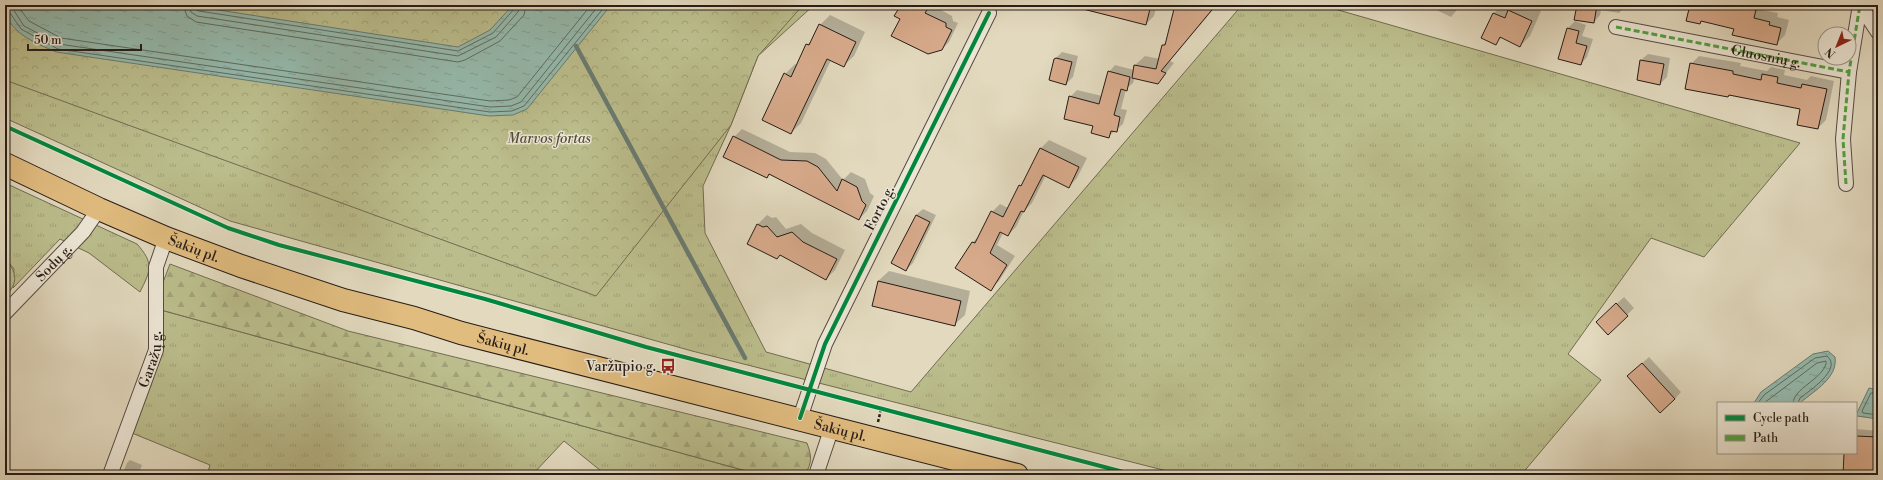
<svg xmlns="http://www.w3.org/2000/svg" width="1883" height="480" font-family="'Libre Bodoni',serif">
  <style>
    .grass { fill: url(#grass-tufts); stroke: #716c52 }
    .forest { fill: url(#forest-firs); stroke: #716c52 }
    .park { fill: url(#park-crowns); stroke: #716c52 }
    .water { fill: url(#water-ripples); stroke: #697b71 }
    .shadow { fill: #0003 }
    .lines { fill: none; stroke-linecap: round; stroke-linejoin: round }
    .shore { stroke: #5e6b62; stroke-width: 1 }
    .stream { stroke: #697b71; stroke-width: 4.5 }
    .building { fill: #d7aa8b; stroke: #271c17 }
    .minor-casing { stroke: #564b41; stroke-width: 16 }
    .primary-casing { stroke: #271c17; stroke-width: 24 }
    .path { stroke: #271c17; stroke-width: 2.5; stroke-dasharray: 3 2; stroke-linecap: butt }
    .minor { stroke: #ece6d5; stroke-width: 14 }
    .primary { stroke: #e1bc7f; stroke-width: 22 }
    .quiet { stroke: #51a140; stroke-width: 3; stroke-dasharray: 6 3; stroke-linecap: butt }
    .cycleway-casing { stroke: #ece6d5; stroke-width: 6 }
    .cycleway { stroke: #00873e; stroke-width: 4 }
    .labels { text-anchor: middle; stroke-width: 3; stroke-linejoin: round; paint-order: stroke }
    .street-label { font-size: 14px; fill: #271c17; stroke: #ece6d5 }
    .park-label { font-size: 14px; font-style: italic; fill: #534c3a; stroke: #ece6d5 }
    .poi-label { font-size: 14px; fill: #271c17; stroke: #ece6d5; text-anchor: end }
  </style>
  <defs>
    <pattern id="grass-tufts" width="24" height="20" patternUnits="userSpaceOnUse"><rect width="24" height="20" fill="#bbbd8c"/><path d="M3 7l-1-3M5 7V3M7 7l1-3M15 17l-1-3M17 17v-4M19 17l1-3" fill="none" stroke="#a1a278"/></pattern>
    <pattern id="forest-firs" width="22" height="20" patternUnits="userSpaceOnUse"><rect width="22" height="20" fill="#bbbd8c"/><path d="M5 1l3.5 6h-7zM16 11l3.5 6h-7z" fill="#a1a278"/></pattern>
    <pattern id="park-crowns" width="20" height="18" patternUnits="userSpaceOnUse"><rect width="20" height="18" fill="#bbbd8c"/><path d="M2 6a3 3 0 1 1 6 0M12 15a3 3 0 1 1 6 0" fill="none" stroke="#a1a278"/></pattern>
    <pattern id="water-ripples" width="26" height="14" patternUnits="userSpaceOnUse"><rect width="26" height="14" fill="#95baad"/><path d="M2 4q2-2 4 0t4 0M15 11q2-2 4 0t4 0" fill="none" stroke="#809f94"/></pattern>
  </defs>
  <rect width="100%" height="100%" fill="#e2d9be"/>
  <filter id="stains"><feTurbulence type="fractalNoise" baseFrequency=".005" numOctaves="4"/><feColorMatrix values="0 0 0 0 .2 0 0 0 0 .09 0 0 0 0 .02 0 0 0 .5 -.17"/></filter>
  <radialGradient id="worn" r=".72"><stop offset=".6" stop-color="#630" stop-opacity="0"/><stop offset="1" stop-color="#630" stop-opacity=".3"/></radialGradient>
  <!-- grass -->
  <g class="grass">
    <polygon points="611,5 814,5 758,56 731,125 703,186 705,233 766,352 911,392 1242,5 1321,5 1800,143 1704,257 1651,238 1568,354 1601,380 1521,475 1183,475 692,351 230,221 5,118 5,11"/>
    <path d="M 5,183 L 137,244 C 154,263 151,270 140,292 L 89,253 L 60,239 L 13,288 L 14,269 L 5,258 Z"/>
    <polygon points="161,310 761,475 606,475 564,441 532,475 376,475 369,470 365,475 207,475 210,465 132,433"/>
  </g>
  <!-- forest -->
  <g class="forest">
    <path d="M 5,258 C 17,273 19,282 5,297 Z"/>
    <path d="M 170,264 L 348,331 L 807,443 C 812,457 812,462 805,475 L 761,475 L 161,310 L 162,285 Z"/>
  </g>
  <!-- park -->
  <polygon class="park" points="5,5 803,5 758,56 731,125 596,296 5,80"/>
  <!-- water -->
  <g class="water">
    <path d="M 5,5 L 186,5 L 458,47 L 490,30 L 513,5 L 611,5 L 527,109 L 513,115 L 489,116 L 56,52 C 36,43 5,32 5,5 Z"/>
    <path d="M 1828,351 L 1835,357 C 1838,378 1815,390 1800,403 L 1754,403 L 1761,392 L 1813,354 Z"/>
    <polygon points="1869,388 1878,390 1878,419 1857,416 1856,415"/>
  </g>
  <!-- shadow -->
  <g class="shadow">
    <polygon points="902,5 932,5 952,16 953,21 958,23 949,42 942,49 901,18"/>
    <polygon points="1063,5 1157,5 1154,16 1146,24"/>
    <polygon points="1176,5 1217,5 1170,61 1174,63 1158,83 1135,77 1133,83 1126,89 1121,109 1127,110 1123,124 1109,136 1094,125 1070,97 1077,90 1102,96 1109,72 1115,65 1134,70 1135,65 1145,56 1160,59 1163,45 1167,41"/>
    <polygon points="1426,5 1461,5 1451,17"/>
    <polygon points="1502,5 1513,7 1515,5 1529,5 1541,11 1530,36 1520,46 1502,37 1496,43 1483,37 1494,13"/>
    <polygon points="1578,5 1626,5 1619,13 1601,10 1600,15 1594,22"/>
    <polygon points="1691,5 1763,5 1762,10 1778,13 1777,17 1789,20 1785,35 1776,44 1735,28 1702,21 1700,23"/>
    <polygon points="830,15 865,32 854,56 843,66 831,60 801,123 791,133 785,74 795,64 798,65 807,45 814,38 820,25"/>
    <polygon points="1575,21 1586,25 1582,36 1593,39 1587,57 1581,64 1559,58 1568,28"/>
    <polygon points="1062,52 1078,56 1073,77 1066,84 1055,59"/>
    <polygon points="1648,54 1670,58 1667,77 1660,84 1641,60"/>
    <polygon points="1699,56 1741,63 1740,66 1767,71 1771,67 1785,70 1784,75 1807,80 1811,76 1834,81 1826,120 1818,128 1801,109 1691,64"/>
    <polygon points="1878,123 1878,130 1875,128"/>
    <polygon points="742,129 790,152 815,153 826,159 843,180 851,172 865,179 870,193 874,196 867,211 859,219 770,174 767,177 734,137"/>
    <polygon points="1878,138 1878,146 1874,143"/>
    <polygon points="1049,140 1087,158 1077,178 1069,187 1046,175 1032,203 1024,211 1016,227 1008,235 1003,233 997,245 1015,256 999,281 990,289 973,242 980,235 992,212 1000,204 1008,208 1020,186 1025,180 1041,148"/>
    <polygon points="923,209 936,215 913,263 906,270 916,215"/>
    <polygon points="767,215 772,218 776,217 786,229 801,224 812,233 845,250 835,270 826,279 781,254 777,258 748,243 758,224"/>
    <polygon points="889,271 970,291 965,315 954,325 878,281"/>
    <polygon points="1624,297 1634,308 1608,334 1597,322"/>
    <polygon points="1649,357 1681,392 1675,399 1635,370"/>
    <polygon points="1856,429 1878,431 1878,475 1844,475 1845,453 1856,453"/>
    <polygon points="130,460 142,465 138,475 122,475 127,463"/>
  </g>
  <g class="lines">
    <!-- shore -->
    <g class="shore">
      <polyline points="17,5 29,21 61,38 490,101 509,100 517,97 591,5"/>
      <polyline points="183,5 187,16 196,22 458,62 465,60 500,41 524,15 526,5"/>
      <polyline points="189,5 191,12 197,16 458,56 496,37 518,12 520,5"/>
      <polyline points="194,5 195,9 199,11 458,51 493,33 514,9 515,5"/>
      <polyline points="5,6 13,9 24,26 59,44 490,107 511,106 521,102 599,5"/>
      <polyline points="5,12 10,13 21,29 58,49 490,112 512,111 524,106 606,5"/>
      <polyline points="1878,393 1871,393 1862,411 1863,413 1878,415"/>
      <path d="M 1758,403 L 1764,395 L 1815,358 L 1827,356 C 1843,369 1809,391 1800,398 L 1798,403"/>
      <path d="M 1764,403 L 1817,363 L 1826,361 L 1826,364 C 1821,380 1794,388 1793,403"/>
    </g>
    <!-- stream -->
    <polyline class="stream" points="576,46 745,358"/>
  </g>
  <!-- building -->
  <g class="building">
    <polygon points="901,5 917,5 927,10 925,13 946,23 946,27 952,30 942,50 928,54 891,36 900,19 894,16"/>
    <polygon points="1084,5 1151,5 1146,25 1083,9"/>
    <polygon points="1175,5 1216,5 1161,71 1166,73 1158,84 1132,78 1134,65 1156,69 1162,45 1165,45"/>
    <polygon points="1577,5 1597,5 1594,23 1574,20"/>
    <polygon points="1690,5 1732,5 1756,10 1754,18 1770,22 1769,25 1781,28 1777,45 1732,35 1734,29 1701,21 1700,24 1686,21"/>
    <polygon points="1508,10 1532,21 1520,47 1500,37 1496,45 1481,38 1493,13 1505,18"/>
    <polygon points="819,24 856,42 844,67 827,59 791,134 762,120 784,73 791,77 806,44 809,45"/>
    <polygon points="1567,28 1579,31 1576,43 1587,46 1581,65 1558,59"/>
    <polygon points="1056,58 1072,62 1066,85 1049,80 1054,59"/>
    <polygon points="1640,60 1664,64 1660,85 1637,80"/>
    <polygon points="1690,63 1733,71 1733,74 1761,80 1762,74 1778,77 1777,83 1801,88 1802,84 1827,89 1818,129 1797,125 1800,109 1729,95 1728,97 1685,89"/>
    <polygon points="1108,71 1130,77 1127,91 1121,89 1114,115 1120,117 1117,132 1111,131 1109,138 1091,133 1093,126 1064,119 1069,96 1099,104"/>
    <polygon points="733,136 781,160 807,161 818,167 837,191 842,179 857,187 862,201 866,205 859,220 769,174 767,178 723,157"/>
    <polygon points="1040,148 1079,167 1069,188 1043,175 1024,212 1021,211 1008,236 1000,232 990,253 1007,265 991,291 955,268 972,242 975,243 991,211 1003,217 1019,185 1021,186"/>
    <polygon points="916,215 930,222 906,271 891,263"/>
    <polygon points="757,224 763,227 767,226 777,237 792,232 803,242 837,259 826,280 780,255 777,259 747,244"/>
    <polygon points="878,281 961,301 955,326 872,306"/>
    <polygon points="1616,303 1628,316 1608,335 1596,322"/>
    <polygon points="1642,363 1675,399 1660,413 1627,376"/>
    <polygon points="1856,436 1878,437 1878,475 1843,475 1844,453 1856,453"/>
  </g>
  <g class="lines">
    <!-- minor casing -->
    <g class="minor-casing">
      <g id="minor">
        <polyline points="1860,5 1878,32"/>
        <path id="s1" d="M 1616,27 L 1849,72 L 1860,5"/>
        <polyline points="1846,184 1843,139 1849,72"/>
        <path id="s2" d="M 5,313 L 83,232 L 99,209"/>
        <polyline points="800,418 825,344 989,13"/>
        <path id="s3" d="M 110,475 L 156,350 L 156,267 L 166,238"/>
        <polyline points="816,475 832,427"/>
      </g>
    </g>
    <!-- primary casing -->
    <g class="primary-casing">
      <g id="primary">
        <path id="s4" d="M 5,164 L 99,209 L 166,238 L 241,266 L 343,300 L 414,318 L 461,333 L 1017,475"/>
      </g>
    </g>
    <!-- path -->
    <polyline class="path" points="878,422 881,409"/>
    <!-- minor -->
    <use href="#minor" class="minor"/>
    <!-- primary -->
    <use href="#primary" class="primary"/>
    <!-- quiet -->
    <g class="quiet">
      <polyline points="1616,27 1849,72 1860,5"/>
      <polyline points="1846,184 1843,139 1849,72"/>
    </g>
    <!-- cycleway casing -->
    <g class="cycleway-casing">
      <g id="cycleway">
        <polyline points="5,126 228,228 279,245 485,299 646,347 1135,475"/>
        <polyline points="800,418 825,344 989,13"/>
      </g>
    </g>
    <!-- cycleway -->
    <use href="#cycleway" class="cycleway"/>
  </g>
  <!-- icons -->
  <defs>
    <g id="bus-bare" transform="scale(1.2)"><path d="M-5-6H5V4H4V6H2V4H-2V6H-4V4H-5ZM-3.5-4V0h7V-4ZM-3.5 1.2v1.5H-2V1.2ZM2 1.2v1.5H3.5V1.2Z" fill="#8f2418" stroke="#ece6d5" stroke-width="2.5" paint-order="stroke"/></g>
  </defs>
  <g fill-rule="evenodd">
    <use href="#bus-bare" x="668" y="366"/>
  </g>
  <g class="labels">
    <!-- street labels -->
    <g class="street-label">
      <text dy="5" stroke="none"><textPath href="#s1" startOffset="153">Gluosnių g.</textPath></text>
      <text transform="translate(879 208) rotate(-63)" y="5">Forto g.</text>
      <text dy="5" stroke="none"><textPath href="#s4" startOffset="207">Šakių pl.</textPath></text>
      <text dy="5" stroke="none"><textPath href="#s2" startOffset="70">Sodų g.</textPath></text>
      <text dy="5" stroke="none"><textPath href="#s4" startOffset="531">Šakių pl.</textPath></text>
      <text dy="5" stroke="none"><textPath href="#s3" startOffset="123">Garažų g.</textPath></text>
      <text dy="5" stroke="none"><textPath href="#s4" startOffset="879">Šakių pl.</textPath></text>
    </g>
    <!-- park labels -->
    <g class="park-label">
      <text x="549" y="143">Marvos fortas</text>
    </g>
    <!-- poi labels -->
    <g class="poi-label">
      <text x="656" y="371">Varžupio g.</text>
    </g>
  </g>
  <!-- margin -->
  <rect width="1883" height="480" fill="none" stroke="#e2d9be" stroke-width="20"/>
  <rect x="6" y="6" width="1871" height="468" fill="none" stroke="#271c17" stroke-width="2"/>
  <rect x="10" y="10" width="1863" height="460" fill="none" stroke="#271c17"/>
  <!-- legend -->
  <rect x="1717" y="402" width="140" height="52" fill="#ece6d5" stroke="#9d9589"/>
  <rect x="1725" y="415" width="20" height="6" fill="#00873e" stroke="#9d9589"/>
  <text x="1753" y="422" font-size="12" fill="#271c17">Cycle path</text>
  <rect x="1725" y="435" width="20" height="6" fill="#51a140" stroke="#9d9589"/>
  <text x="1753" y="442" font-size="12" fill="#271c17">Path</text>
  <!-- north arrow -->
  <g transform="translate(1837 46) rotate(223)"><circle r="19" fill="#ece6d5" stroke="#9d9589"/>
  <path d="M0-3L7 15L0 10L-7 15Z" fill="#8f2418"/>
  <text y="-6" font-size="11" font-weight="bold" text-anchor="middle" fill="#271c17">N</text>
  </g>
  <!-- scale -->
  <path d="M28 44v6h113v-6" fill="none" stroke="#271c17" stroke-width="2"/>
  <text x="34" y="44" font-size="12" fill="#271c17" stroke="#ece6d5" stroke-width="3" paint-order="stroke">50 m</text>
  <rect width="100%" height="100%" filter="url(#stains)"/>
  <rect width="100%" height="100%" fill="url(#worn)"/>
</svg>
